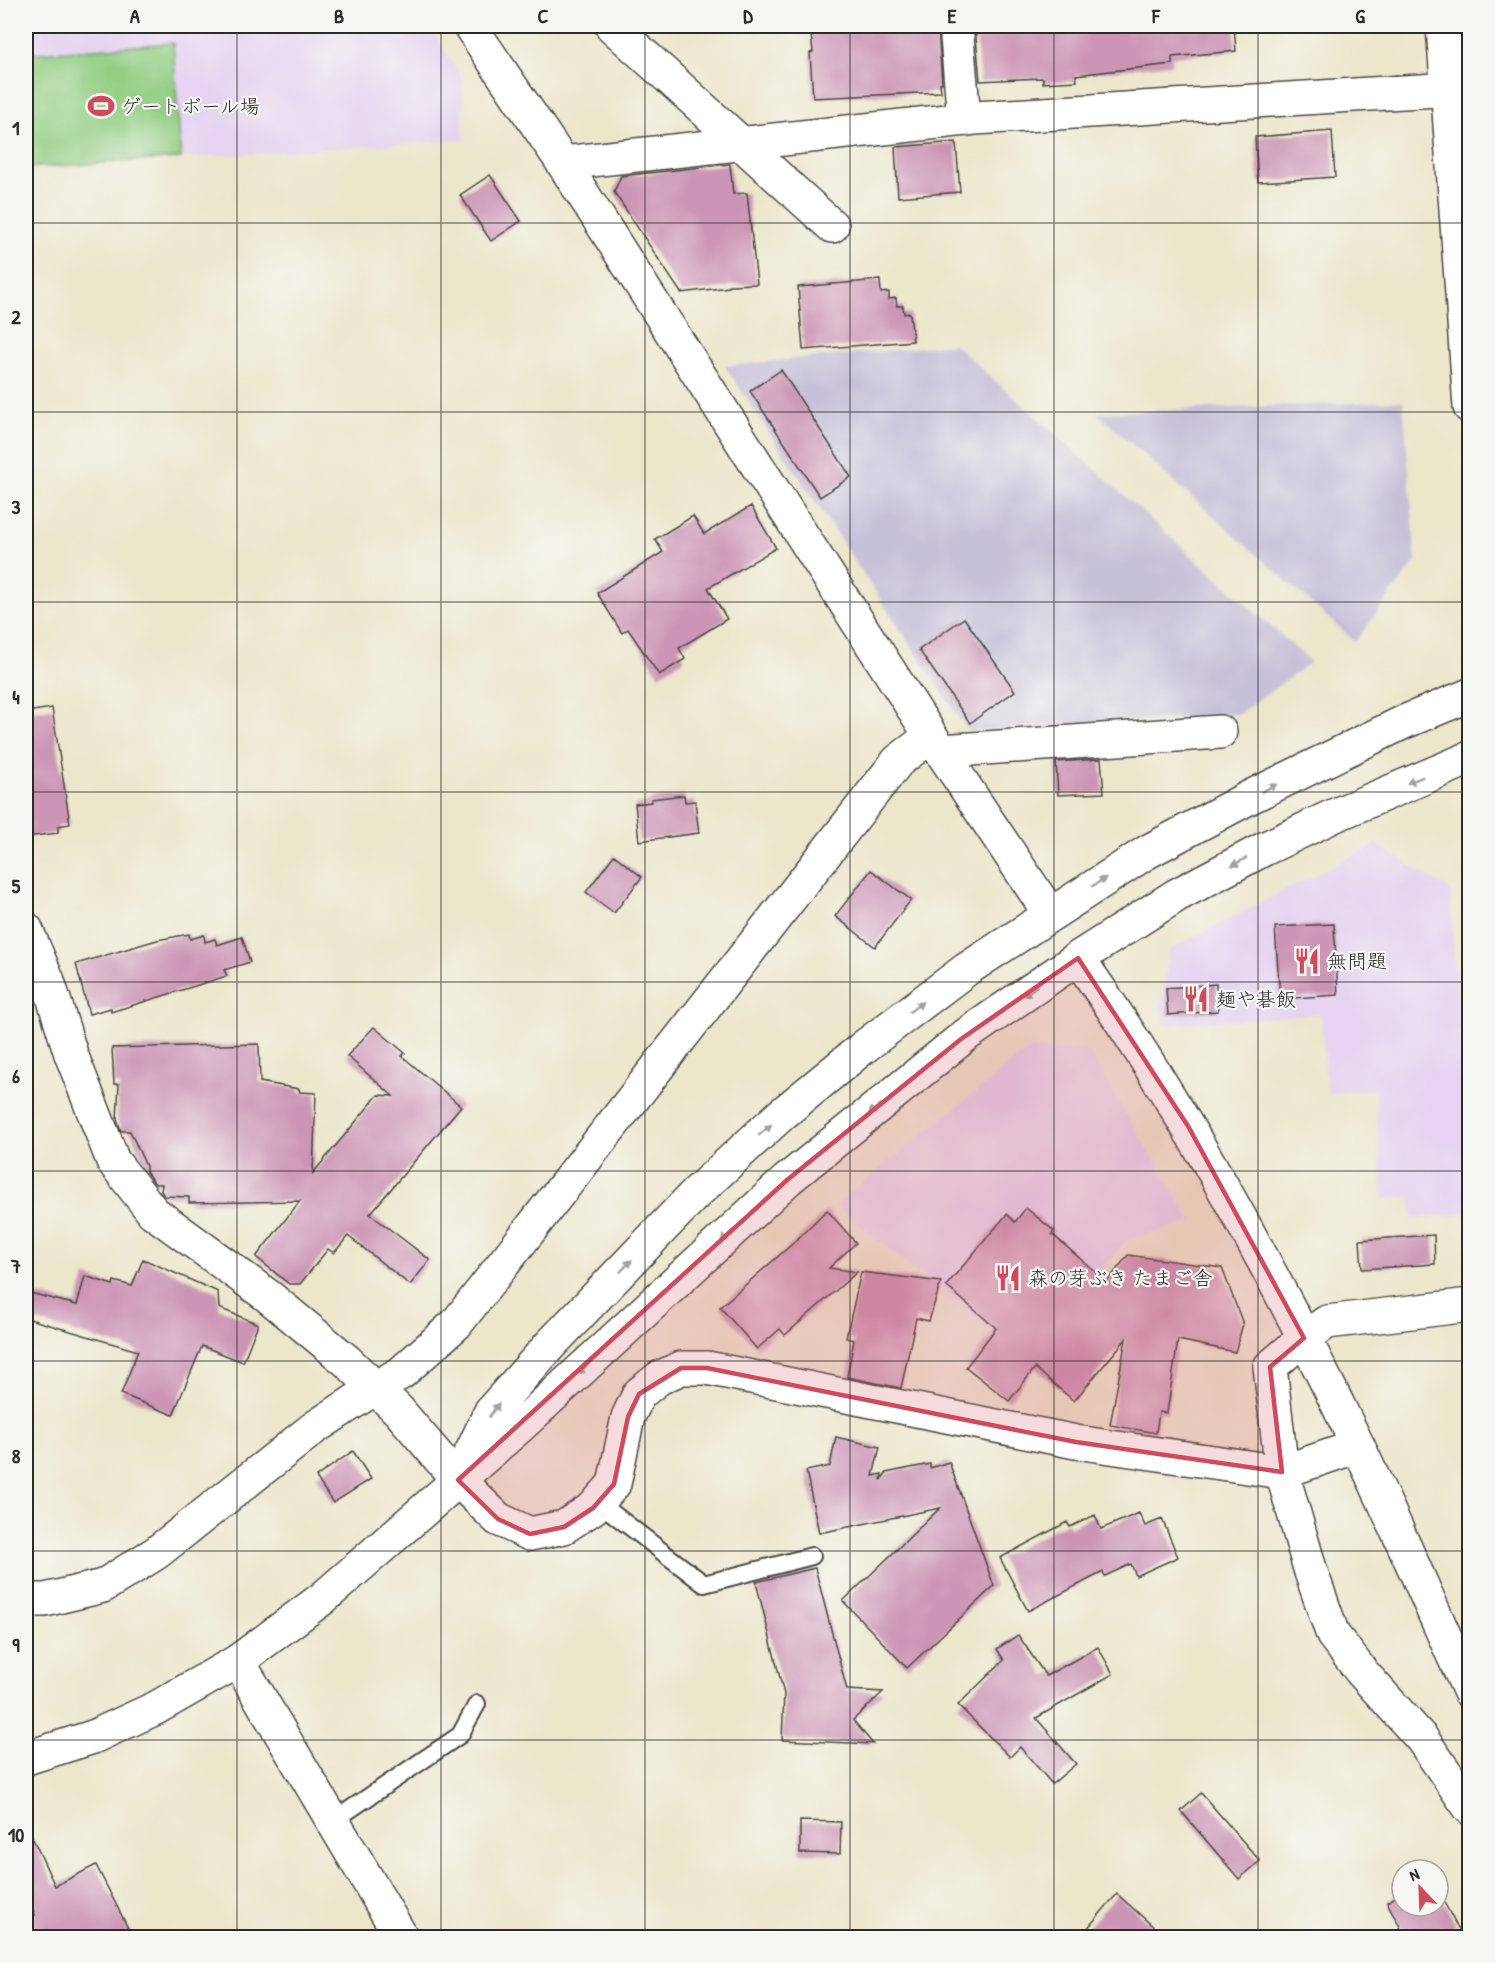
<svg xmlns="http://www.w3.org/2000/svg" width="1495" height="1963" font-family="'Patrick Hand','Klee One',sans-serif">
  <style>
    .built { fill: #e5d3f1 }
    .industrial { fill: #c7c0d9 }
    .green { fill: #93ce83; stroke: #5f7c57; stroke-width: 1.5 }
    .building { fill: #cc95b5 }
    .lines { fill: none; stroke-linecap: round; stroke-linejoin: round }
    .service-casing { stroke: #484743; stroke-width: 20 }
    .minor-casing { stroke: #484743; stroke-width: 36 }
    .tertiary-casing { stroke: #484743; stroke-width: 36 }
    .primary-casing { stroke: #484743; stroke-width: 36 }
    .service { stroke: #fff; stroke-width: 16 }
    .minor { stroke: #fff; stroke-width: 33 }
    .tertiary { stroke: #fff; stroke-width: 33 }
    .primary { stroke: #fff; stroke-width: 33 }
    .oneway { fill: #a0a0a0 }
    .marked { fill: #d1495b; fill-opacity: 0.2; stroke: #d1495b; stroke-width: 4.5; stroke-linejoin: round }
    .grid { fill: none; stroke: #2b2b2b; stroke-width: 1.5; stroke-opacity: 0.55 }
    .labels { text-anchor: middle; stroke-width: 4.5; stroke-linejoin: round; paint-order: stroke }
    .poi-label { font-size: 20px; fill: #2b2b2b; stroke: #f6f6f2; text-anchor: start }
    .neatline { fill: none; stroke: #2b2b2b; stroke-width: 2 }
    .grid-label { font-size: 20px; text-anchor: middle; font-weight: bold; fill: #2b2b2b }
  </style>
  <rect width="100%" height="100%" fill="#f6f6f2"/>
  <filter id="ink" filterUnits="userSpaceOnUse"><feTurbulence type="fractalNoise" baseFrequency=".0167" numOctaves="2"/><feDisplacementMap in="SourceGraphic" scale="12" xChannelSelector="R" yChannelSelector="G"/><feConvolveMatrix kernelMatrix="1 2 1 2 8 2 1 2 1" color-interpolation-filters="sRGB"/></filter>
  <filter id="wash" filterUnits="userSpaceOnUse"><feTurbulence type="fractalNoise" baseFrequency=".008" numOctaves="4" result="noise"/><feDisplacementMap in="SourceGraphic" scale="24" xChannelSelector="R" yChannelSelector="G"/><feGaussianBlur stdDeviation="1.35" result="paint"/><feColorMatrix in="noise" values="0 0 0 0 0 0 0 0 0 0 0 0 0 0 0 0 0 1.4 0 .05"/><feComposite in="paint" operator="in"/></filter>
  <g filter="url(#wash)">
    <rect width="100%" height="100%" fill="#ece6cb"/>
    <!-- built -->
    <g class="built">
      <polygon points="26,26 429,26 461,76 464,140 26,168"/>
      <polygon points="1376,844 1450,890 1469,1186 1469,1213 1412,1218 1410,1196 1383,1199 1375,1090 1327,1093 1321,1014 1165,1025 1160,1010 1170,949"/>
      <polygon points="1029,1049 1088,1051 1192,1222 1127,1239 1027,1360 835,1205"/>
    </g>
    <!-- industrial -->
    <g class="industrial">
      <polygon points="954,344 1311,662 1239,714 968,731 725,366"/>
      <polygon points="1403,401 1416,561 1355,642 1097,413"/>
    </g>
    <!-- green -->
    <polygon class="green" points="173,43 181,158 26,168 26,54"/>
    <g id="blocks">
      <!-- building -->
      <g class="building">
        <polygon points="810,26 938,26 942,83 940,83 941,92 813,98 810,53 813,52"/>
        <polygon points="975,26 1002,26 1003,33 1100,27 1100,33 1167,26 1234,26 1236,51 1172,57 1172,64 1076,75 1077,81 1043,83 1043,78 980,81"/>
        <polygon points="1332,131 1335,177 1258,182 1255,137"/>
        <polygon points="956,142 960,192 898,197 895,147"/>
        <polygon points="730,164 733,194 747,193 757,284 729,285 729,287 681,293 614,192 621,176"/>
        <polygon points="490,175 521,221 491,241 460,195"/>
        <polygon points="880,280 881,293 889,292 889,299 896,298 897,306 903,306 904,314 910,313 913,341 803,350 798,287"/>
        <polygon points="781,370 851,477 820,497 750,391"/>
        <polygon points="751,506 776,548 708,588 727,619 679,648 685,659 659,675 628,629 622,633 597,593 663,552 655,539 693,516 704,534"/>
        <polygon points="964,618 1015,691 970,723 919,650"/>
        <polygon points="52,708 70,824 58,826 58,833 26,837 26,712"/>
        <polygon points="1101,759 1104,793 1058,795 1056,762"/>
        <polygon points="684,795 685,802 695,801 699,833 639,841 635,804 651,802 651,799"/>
        <polygon points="614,855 642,877 614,913 586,892"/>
        <polygon points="871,870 911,900 875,947 835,916"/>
        <polygon points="1334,924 1338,995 1280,999 1275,927"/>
        <polygon points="189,934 190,939 204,935 205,942 215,939 217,945 242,937 250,962 224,970 227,976 111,1012 111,1008 89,1014 76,964 157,940"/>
        <polygon points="1216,984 1218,1011 1168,1015 1166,988"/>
        <polygon points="374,1027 405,1053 402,1056 461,1106 370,1214 430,1260 410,1285 348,1236 334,1253 328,1249 300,1284 289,1284 256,1257 300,1201 189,1203 189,1197 164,1196 161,1191 162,1184 155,1184 146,1172 146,1166 130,1131 121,1131 117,1119 119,1084 114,1084 112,1048 259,1044 260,1082 299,1089 300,1092 316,1093 313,1173 378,1095 393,1096 347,1056"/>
        <polygon points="1026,1208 1054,1231 1052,1234 1107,1282 1128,1255 1222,1268 1243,1324 1235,1352 1178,1340 1167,1413 1159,1412 1156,1433 1110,1425 1126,1339 1074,1401 1035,1368 1009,1401 966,1367 996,1328 946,1286 1007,1214 1015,1222"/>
        <polygon points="827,1210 856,1243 829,1268 857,1272 785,1335 780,1329 757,1349 720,1307 791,1245"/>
        <polygon points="1434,1235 1435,1264 1362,1269 1360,1240"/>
        <polygon points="143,1259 218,1292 219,1308 258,1324 243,1362 202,1346 173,1415 121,1394 138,1351 26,1318 26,1292 77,1305 85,1276 113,1285 114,1281 132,1286"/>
        <polygon points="861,1272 941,1282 929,1321 916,1318 901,1388 847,1377 854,1340 846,1338"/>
        <polygon points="836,1437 880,1447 873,1476 882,1474 881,1480 886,1473 930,1464 930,1468 949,1462 994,1586 907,1668 843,1601 940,1508 819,1533 806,1471 830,1466"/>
        <polygon points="353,1451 371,1479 333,1503 316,1477"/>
        <polygon points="1139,1513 1145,1526 1162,1519 1178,1557 1136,1576 1131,1564 1105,1576 1103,1572 1028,1611 1000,1558 1067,1522 1070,1527 1095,1515 1101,1529"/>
        <polygon points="815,1568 847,1690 883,1692 853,1720 873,1744 782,1740 784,1694 756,1582"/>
        <polygon points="1018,1635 1046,1676 1098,1647 1113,1674 1036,1718 1076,1764 1052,1784 1020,1747 1010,1757 958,1705 1004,1660 997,1649"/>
        <polygon points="1201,1793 1260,1861 1239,1879 1181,1811"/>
        <polygon points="800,1821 841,1822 840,1854 800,1853"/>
        <polygon points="26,1824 55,1886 96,1865 133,1938 26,1938 26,1919 35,1915 26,1895"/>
        <polygon points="1438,1891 1463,1938 1406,1938 1387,1902 1402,1893 1402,1906 1438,1906"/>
        <polygon points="1117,1894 1166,1938 1079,1938"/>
      </g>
    </g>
  </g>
  <g filter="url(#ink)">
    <use href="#blocks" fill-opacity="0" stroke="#484743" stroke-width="1.5"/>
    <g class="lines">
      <!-- service casing -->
      <g class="service-casing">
        <g id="service">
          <polyline points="598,1502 704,1584 812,1556"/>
          <polyline points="333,1821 460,1735 477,1704"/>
        </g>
      </g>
      <!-- minor casing -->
      <g class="minor-casing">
        <g id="minor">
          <polyline points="612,26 832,226"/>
          <polyline points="956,26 964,119"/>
          <polyline points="563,163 975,118 1470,88"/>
          <polyline points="941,751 1220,732"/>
          <polyline points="26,929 48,981 71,1054 113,1161 153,1212 268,1296 347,1361 398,1410 458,1480 498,1519 530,1534 564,1527 593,1508 614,1484 628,1417 639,1394 659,1378 681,1368 707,1368 1076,1442 1282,1472 1358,1446"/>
          <polyline points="1304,1338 1270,1367 1282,1472 1311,1572 1333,1635 1361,1671 1422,1739 1470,1808"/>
          <polyline points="26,1600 45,1600 103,1586 156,1553 314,1428 375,1388"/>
          <polyline points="238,1661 402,1938"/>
        </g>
      </g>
      <!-- tertiary casing -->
      <g class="tertiary-casing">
        <g id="tertiary">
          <polyline points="470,26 563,163 931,736 1050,914"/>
          <path d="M 1078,958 C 1186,1111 1276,1276 1357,1444 C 1397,1526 1432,1610 1470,1692"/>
          <polyline points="1304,1338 1327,1322 1470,1305"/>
          <polyline points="375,1388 401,1373 456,1324 898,761 931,736"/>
          <polyline points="464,1468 491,1411 551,1344 696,1193 782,1114 865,1046 967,969 1147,852 1252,796 1404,722 1470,695"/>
          <polyline points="26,1758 93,1737 156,1708 238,1661 323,1598 519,1427 787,1180 966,1035 1078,958 1177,895 1264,849 1333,816 1470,758"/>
        </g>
      </g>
      <!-- primary casing -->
      <g class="primary-casing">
        <polyline id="primary" points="1443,26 1470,407"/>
      </g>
      <!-- service -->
      <use href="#service" class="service"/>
      <!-- minor -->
      <use href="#minor" class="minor"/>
      <!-- tertiary -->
      <use href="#tertiary" class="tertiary"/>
      <!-- primary -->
      <use href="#primary" class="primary"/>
    </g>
    <!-- one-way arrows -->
    <defs><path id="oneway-solid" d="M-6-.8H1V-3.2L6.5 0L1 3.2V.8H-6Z" transform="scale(1.5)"/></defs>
    <g class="oneway">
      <use href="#oneway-solid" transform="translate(1415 780) rotate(158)"/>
      <use href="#oneway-solid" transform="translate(1269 788) rotate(-26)"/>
      <use href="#oneway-solid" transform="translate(1239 862) rotate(152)"/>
      <use href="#oneway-solid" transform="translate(1099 882) rotate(-32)"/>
      <use href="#oneway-solid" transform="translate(1030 991) rotate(145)"/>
      <use href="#oneway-solid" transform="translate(916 1007) rotate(-37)"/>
      <use href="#oneway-solid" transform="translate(875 1109) rotate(141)"/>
      <use href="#oneway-solid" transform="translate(765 1130) rotate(-41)"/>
      <use href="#oneway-solid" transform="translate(727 1236) rotate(137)"/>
      <use href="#oneway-solid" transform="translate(626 1266) rotate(-46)"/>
      <use href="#oneway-solid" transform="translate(584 1368) rotate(137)"/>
      <use href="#oneway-solid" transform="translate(494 1410) rotate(-54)"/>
    </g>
  </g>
  <!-- marked area -->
  <path class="marked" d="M 1078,958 L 1188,1126 L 1304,1338 L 1270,1367 L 1282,1472 L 1076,1442 L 707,1368 L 681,1368 L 639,1394 L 628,1417 L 614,1484 L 593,1508 L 564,1527 L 530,1534 L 498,1519 L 458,1480 L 787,1180 L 961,1039 Z"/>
  <!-- grid -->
  <path class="grid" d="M 237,26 L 237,1938M 441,26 L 441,1938M 645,26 L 645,1938M 850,26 L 850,1938M 1054,26 L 1054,1938M 1258,26 L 1258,1938M 26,223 L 1470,223M 26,412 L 1470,412M 26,602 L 1470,602M 26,792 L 1470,792M 26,982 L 1470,982M 26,1171 L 1470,1171M 26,1361 L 1470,1361M 26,1551 L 1470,1551M 26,1740 L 1470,1740"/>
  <!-- icons -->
  <defs>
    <g id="stadium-bare" transform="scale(2.07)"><path d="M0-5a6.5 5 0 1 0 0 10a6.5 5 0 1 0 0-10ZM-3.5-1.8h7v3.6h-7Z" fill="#d1495b" stroke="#f6f6f2" stroke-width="2.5" paint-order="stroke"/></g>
    <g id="restaurant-bare" transform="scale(2.07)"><path d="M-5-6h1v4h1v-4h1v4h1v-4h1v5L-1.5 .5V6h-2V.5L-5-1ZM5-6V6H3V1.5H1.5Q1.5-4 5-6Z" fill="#d1495b" stroke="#f6f6f2" stroke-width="2.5" paint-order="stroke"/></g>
  </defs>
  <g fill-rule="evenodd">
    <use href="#stadium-bare" x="101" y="106"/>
    <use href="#restaurant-bare" x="1307" y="961"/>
    <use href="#restaurant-bare" x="1196" y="999"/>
    <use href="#restaurant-bare" x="1008" y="1278"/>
  </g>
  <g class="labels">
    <!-- poi labels -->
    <g class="poi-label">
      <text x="121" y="113">ゲートボール場</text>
      <text x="1327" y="968">無問題</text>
      <text x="1216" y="1006">麺や碁飯</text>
      <text x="1028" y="1285">森の芽ぶき たまご舎</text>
    </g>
  </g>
  <!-- margin -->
  <rect width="1495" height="1963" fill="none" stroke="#f6f6f2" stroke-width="66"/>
  <!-- north arrow -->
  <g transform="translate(1420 1888) rotate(337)"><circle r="28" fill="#f6f6f2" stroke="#a5a5a2" stroke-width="1.5"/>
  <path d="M0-4.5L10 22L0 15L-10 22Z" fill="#d1495b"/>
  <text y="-9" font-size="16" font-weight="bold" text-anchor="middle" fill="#2b2b2b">N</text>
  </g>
  <rect x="33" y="33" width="1429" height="1897" class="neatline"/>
  <g class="grid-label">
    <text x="135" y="23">A</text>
    <text x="339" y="23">B</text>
    <text x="543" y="23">C</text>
    <text x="748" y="23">D</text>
    <text x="952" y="23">E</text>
    <text x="1156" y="23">F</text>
    <text x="1360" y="23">G</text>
    <text x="16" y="135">1</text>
    <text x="16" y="324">2</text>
    <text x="16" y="514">3</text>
    <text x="16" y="704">4</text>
    <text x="16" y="893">5</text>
    <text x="16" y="1083">6</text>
    <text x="16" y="1273">7</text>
    <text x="16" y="1463">8</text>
    <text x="16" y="1652">9</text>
    <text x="16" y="1842">10</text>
  </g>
</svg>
